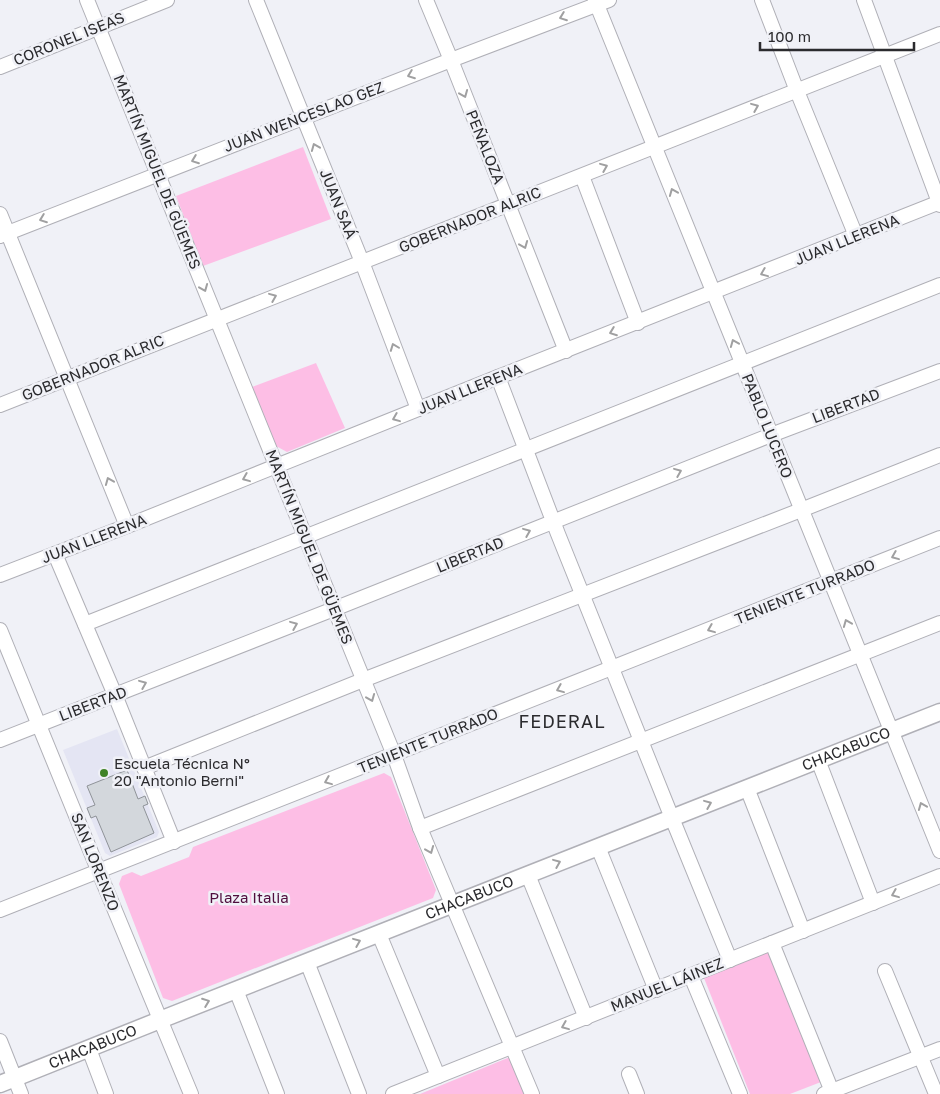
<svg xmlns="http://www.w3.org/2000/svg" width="940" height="1094" font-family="'Golos Text',sans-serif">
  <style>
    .built { fill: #e4e5f3 }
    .green { fill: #fdbee5 }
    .building { fill: #d3d7dc; stroke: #8f9398 }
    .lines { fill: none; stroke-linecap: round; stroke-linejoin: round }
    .minor-casing { stroke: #b0b0b7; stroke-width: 16 }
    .major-casing { stroke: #b0b0b7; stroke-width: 19 }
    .minor { stroke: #fff; stroke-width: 14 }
    .major { stroke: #fff; stroke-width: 16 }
    .oneway { stroke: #a0a0a1 }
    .poi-dot { fill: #408326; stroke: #f0f1f7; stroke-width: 2 }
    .labels { text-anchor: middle; stroke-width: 5; stroke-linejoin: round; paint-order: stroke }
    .street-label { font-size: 15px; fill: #2b2b2e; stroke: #f0f1f7 }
    .poi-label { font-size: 15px; fill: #2b2b2e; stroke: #f0f1f7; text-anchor: start }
    .park-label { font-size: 15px; fill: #500e3e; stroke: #f0f1f7 }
    .quarter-label { font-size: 18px; letter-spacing: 1px; fill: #2b2b2e; stroke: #f0f1f7 }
  </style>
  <rect width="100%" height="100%" fill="#f0f1f7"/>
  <!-- built -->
  <polygon class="built" points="117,729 159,832 157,837 110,856 105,853 63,750"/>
  <!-- green -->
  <g class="green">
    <polygon points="303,147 331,219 203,266 176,196"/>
    <polygon points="316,363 345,428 287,452 276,446 252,387"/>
    <polygon points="384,773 391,777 436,890 433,898 172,1001 163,998 119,884 122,876 132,872 141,876 189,857 193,847"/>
    <polygon points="769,951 821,1082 790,1094 750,1094 704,978"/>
    <polygon points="510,1057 525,1094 420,1094"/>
  </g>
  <!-- building -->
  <polygon class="building" points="127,770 138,799 145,796 148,804 143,806 154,833 111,852 96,816 91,818 87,808 95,805 87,786"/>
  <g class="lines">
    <!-- minor casing -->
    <g class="minor-casing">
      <g id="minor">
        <polyline points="87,0 394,755 420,828 532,1094"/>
        <polyline points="256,0 362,262 418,409"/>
        <polyline points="426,0 451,60 566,351"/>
        <polyline points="595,0 940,851"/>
        <polyline points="762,0 797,91 856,236"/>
        <polyline points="864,0 940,205"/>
        <polyline points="0,67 167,0"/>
        <polyline points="582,176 638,323"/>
        <polyline points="0,214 127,526"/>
        <polyline points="0,236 451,60 609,0"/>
        <polyline points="498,377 558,534 672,818 730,960"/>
        <polyline points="0,405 940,34"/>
        <polyline points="55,554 115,695 174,842"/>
        <polyline points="0,575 127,526 498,377 940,202"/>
        <polyline points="85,624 940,285"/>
        <polyline points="0,630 99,872 191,1094"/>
        <polyline points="0,740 344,605 771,435 940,371"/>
        <polyline points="818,760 873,903"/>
        <polyline points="144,768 363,680 801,510 940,455"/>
        <polyline points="747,788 803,931"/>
        <polyline points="420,828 940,623"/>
        <polyline points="598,847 656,990"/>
        <polyline points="528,875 586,1018"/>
        <polyline points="0,910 940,538"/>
        <polyline points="379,934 438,1076"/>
        <polyline points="772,943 833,1094"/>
        <polyline points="307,962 359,1094"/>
        <polyline points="885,971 936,1094"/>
        <polyline points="691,976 740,1094"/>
        <polyline points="236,990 277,1094"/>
        <polyline points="0,1041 21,1094"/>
        <polyline points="89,1049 106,1094"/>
        <polyline points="629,1074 637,1094"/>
        <polyline points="393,1094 940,876"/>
        <polyline points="824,1094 940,1049"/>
      </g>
    </g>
    <!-- major casing -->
    <g class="major-casing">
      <g id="major">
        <path id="s1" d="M 0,1084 L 170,1016 L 940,712"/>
      </g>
    </g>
    <!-- minor -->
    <use href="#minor" class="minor"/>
    <!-- major -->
    <use href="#major" class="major"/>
  </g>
  <!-- one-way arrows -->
  <defs><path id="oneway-chevron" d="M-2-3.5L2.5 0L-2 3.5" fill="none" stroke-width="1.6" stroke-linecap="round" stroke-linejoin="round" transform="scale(1.25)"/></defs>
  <g class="oneway">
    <use href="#oneway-chevron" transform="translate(563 17) rotate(159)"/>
    <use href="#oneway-chevron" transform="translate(411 75) rotate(159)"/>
    <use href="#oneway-chevron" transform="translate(464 94) rotate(68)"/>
    <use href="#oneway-chevron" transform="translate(755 107) rotate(-22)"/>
    <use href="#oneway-chevron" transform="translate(315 147) rotate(-112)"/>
    <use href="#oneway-chevron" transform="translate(195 160) rotate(159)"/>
    <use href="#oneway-chevron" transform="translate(604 167) rotate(-22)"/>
    <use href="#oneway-chevron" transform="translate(673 192) rotate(-112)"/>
    <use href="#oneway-chevron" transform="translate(43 219) rotate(159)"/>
    <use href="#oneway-chevron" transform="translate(524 245) rotate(68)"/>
    <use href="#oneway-chevron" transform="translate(764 273) rotate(158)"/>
    <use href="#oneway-chevron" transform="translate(204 288) rotate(68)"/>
    <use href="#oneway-chevron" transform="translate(273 297) rotate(-22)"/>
    <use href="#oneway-chevron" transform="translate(613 332) rotate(159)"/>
    <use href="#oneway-chevron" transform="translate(734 343) rotate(-112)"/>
    <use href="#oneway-chevron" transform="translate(394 347) rotate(-111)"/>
    <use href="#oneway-chevron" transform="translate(396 418) rotate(158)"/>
    <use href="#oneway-chevron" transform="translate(678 472) rotate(-22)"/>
    <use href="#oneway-chevron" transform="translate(246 478) rotate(158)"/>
    <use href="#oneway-chevron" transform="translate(109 481) rotate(-112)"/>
    <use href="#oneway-chevron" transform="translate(527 532) rotate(-22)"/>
    <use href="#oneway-chevron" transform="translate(895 556) rotate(158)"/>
    <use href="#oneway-chevron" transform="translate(847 623) rotate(-112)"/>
    <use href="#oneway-chevron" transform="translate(294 625) rotate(-22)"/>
    <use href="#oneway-chevron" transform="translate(711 629) rotate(158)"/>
    <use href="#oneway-chevron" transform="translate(143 684) rotate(-22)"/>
    <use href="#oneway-chevron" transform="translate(560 689) rotate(158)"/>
    <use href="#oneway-chevron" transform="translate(371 698) rotate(68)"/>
    <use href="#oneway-chevron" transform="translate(328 781) rotate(158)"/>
    <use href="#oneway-chevron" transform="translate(708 804) rotate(-22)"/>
    <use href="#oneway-chevron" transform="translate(922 806) rotate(-112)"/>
    <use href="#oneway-chevron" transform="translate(430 850) rotate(68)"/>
    <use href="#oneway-chevron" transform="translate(557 863) rotate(-22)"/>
    <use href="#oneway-chevron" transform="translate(895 894) rotate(158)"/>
    <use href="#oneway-chevron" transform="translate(357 942) rotate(-22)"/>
    <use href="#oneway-chevron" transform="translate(206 1002) rotate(-21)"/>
    <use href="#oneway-chevron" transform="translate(565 1026) rotate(158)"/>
  </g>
  <!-- markers -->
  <circle class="poi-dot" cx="104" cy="773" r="5"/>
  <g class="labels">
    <!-- street labels -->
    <g class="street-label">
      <text transform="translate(69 39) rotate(-22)" y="5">CORONEL ISEAS</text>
      <text transform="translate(304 117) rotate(-21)" y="5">JUAN WENCESLAO GEZ</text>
      <text transform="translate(485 147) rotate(68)" y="5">PEÑALOZA</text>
      <text transform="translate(157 172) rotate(68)" y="5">MARTÍN MIGUEL DE GÜEMES</text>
      <text transform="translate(338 204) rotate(68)" y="5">JUAN SAÁ</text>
      <text transform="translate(470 220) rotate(-22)" y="5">GOBERNADOR ALRIC</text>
      <text transform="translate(847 240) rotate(-22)" y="5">JUAN LLERENA</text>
      <text transform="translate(93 368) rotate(-22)" y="5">GOBERNADOR ALRIC</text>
      <text transform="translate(470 389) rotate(-22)" y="5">JUAN LLERENA</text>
      <text transform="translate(846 406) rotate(-21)" y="5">LIBERTAD</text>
      <text transform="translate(767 426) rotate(68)" y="5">PABLO LUCERO</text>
      <text transform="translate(94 539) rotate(-21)" y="5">JUAN LLERENA</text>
      <text transform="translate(309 547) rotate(68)" y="5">MARTÍN MIGUEL DE GÜEMES</text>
      <text transform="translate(470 555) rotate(-22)" y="5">LIBERTAD</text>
      <text transform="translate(805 592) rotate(-22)" y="5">TENIENTE TURRADO</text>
      <text transform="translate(93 704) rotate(-21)" y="5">LIBERTAD</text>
      <text transform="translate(428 741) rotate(-22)" y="5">TENIENTE TURRADO</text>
      <text dy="5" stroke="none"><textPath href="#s1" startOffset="910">CHACABUCO</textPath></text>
      <text transform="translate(95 862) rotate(68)" y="5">SAN LORENZO</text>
      <text dy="5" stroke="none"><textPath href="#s1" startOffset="505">CHACABUCO</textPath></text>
      <text transform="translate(667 985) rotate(-22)" y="5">MANUEL LÁINEZ</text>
      <text dy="5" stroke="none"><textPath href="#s1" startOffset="100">CHACABUCO</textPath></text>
    </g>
    <!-- poi labels -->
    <g class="poi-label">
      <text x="114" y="769">Escuela Técnica N°<tspan x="114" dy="17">20 "Antonio Berni"</tspan></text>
    </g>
    <!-- park labels -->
    <g class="park-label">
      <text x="249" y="903">Plaza Italia</text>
    </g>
    <!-- quarter labels -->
    <g class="quarter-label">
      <text x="562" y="728">FEDERAL</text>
    </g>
  </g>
  <!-- scale -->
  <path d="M760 42v8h154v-8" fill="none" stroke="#2b2b2e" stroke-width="2.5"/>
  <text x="768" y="42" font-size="15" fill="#2b2b2e" stroke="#f0f1f7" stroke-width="4" paint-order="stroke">100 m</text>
</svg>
